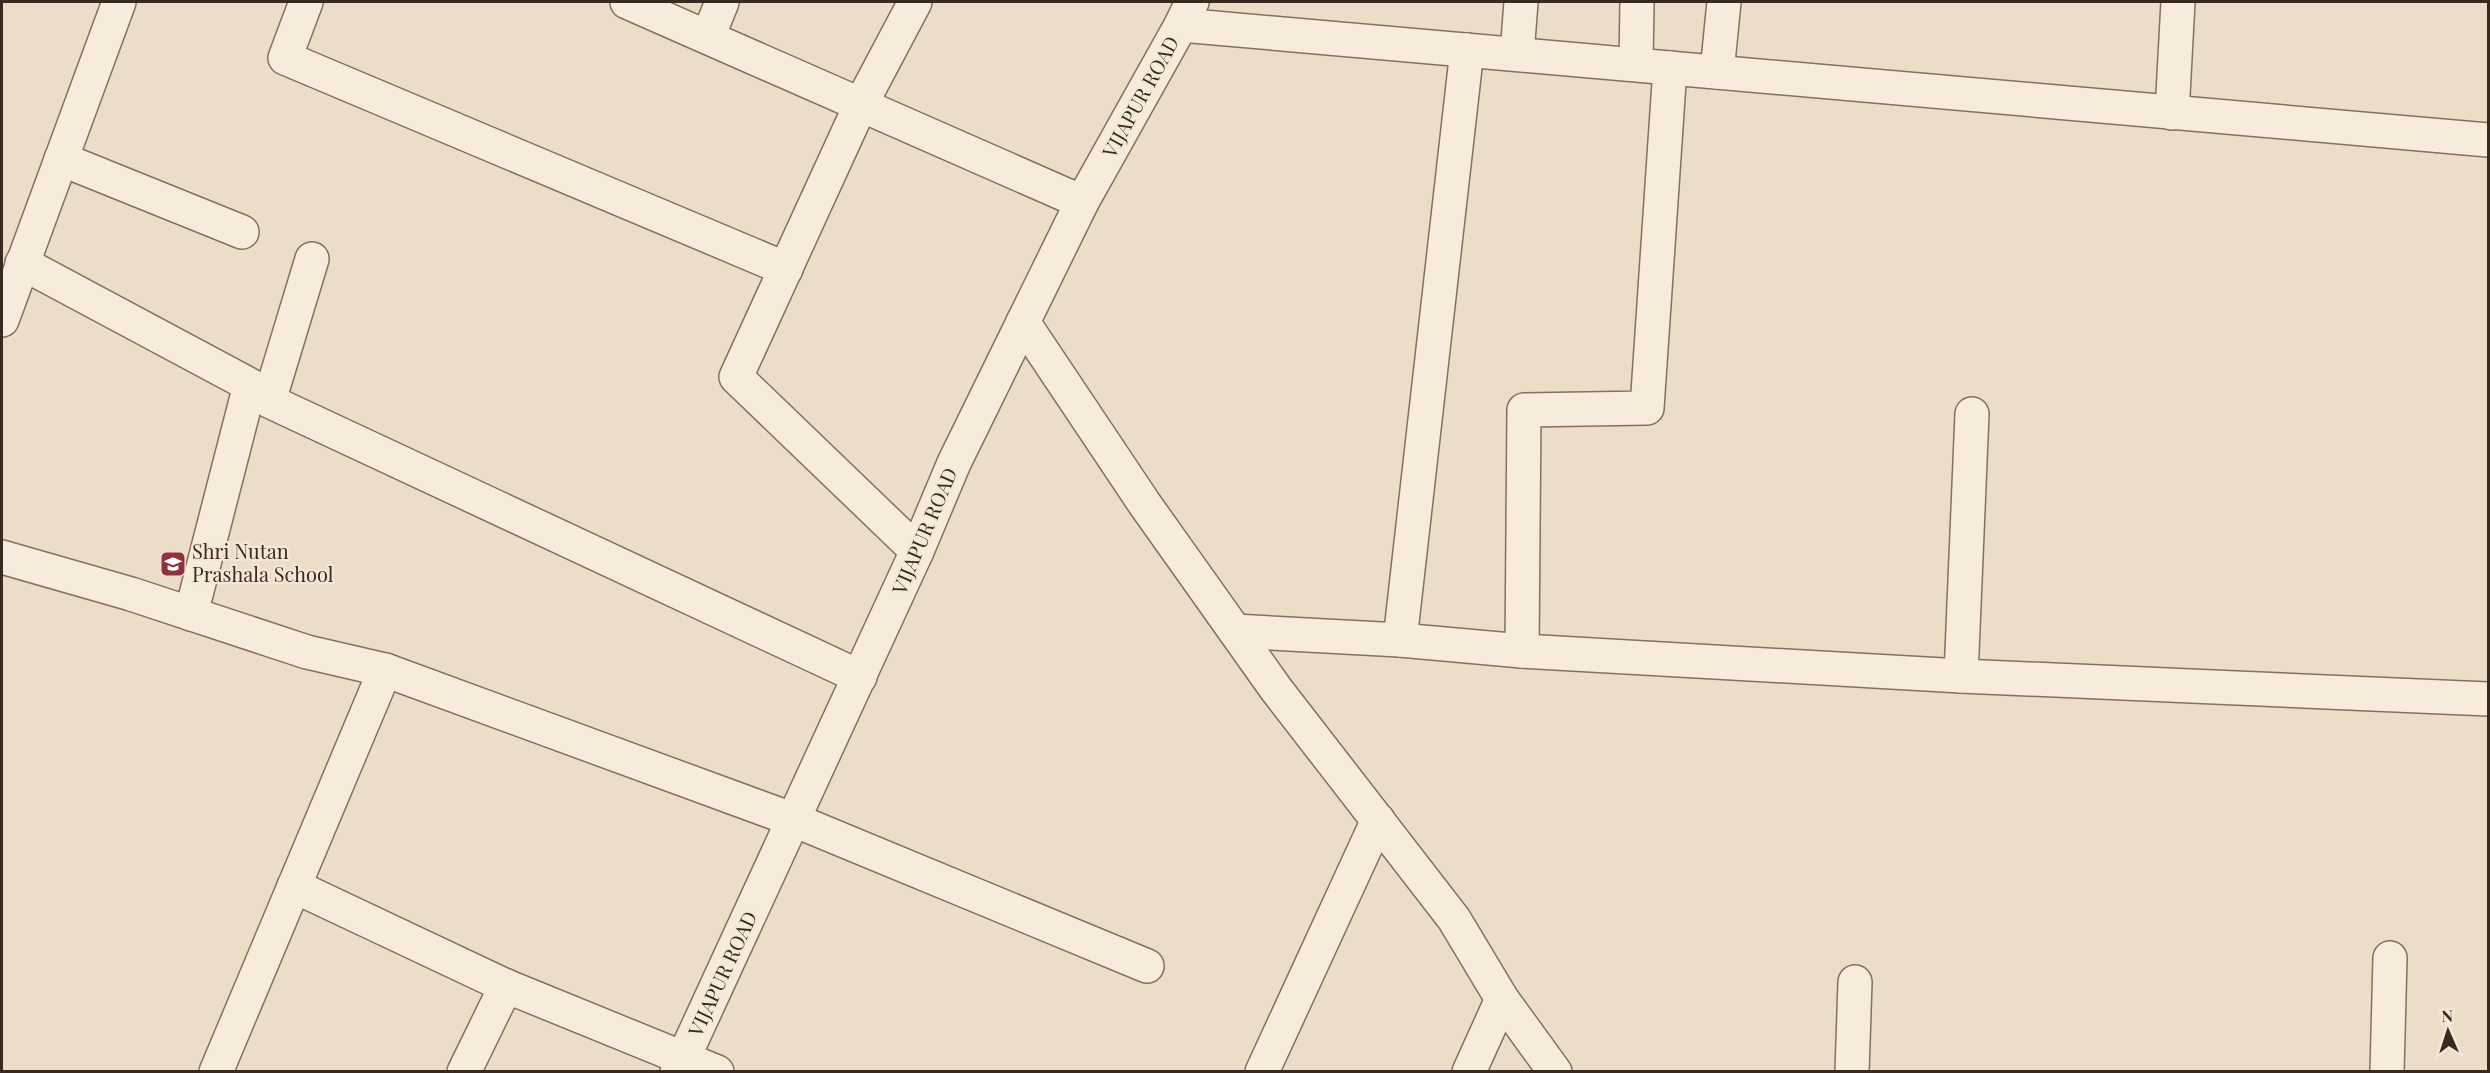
<svg xmlns="http://www.w3.org/2000/svg" width="2490" height="1073" font-family="'Playfair Display',serif">
  <style>
    .lines { fill: none; stroke-linecap: round; stroke-linejoin: round }
    .minor-casing { stroke: #876f5e; stroke-width: 36 }
    .minor { stroke: #f7ecdb; stroke-width: 33 }
    .labels { text-anchor: middle; stroke-width: 4.5; stroke-linejoin: round; paint-order: stroke }
    .street-label { font-size: 20px; fill: #392a21; stroke: #f4e8d7 }
    .poi-label { font-size: 20px; fill: #392a21; stroke: #f4e8d7; text-anchor: start }
  </style>
  <rect width="100%" height="100%" fill="#ecddc8"/>
  <g class="lines">
    <!-- minor casing -->
    <g class="minor-casing">
      <g id="minor">
        <polyline points="306,2 285,58 786,269"/>
        <polyline points="627,2 1082,202"/>
        <polyline points="915,2 861,104 736,377 917,551"/>
        <polyline points="1181,25 2488,140"/>
        <polyline points="708,37 722,2"/>
        <polyline points="1517,54 1521,2"/>
        <polyline points="1636,64 1637,2"/>
        <polyline points="1717,72 1724,2"/>
        <polyline points="2172,113 2178,2"/>
        <polyline points="61,159 242,232"/>
        <polyline points="312,259 269,401 860,677"/>
        <polyline points="22,263 250,385 191,614"/>
        <polyline points="2,320 119,2"/>
        <polyline points="1023,322 1144,503 1276,689 1454,919 1502,999 1555,1072"/>
        <polyline points="2,557 131,594 307,652 385,670"/>
        <polyline points="1235,631 1400,640 1522,651 1961,676 2488,699"/>
        <polyline points="1400,640 1467,50"/>
        <polyline points="1522,651 1524,410 1647,408 1670,68"/>
        <polyline points="1961,676 1972,414"/>
        <polyline points="294,886 506,986 717,1072"/>
        <polyline points="216,1072 385,670 794,820 1147,966"/>
        <polyline points="464,1072 506,986"/>
        <polyline points="677,1072 917,551 954,463 1082,202 1181,25 1192,2"/>
        <polyline points="1262,1072 1378,820"/>
        <polyline points="1469,1072 1502,999"/>
        <polyline points="1852,1072 1855,982"/>
        <polyline points="2387,1072 2390,958"/>
      </g>
    </g>
    <!-- minor -->
    <use href="#minor" class="minor"/>
  </g>
  <!-- icons -->
  <defs>
    <g id="school-square" transform="scale(1.35)"><rect x="-9" y="-9" width="18" height="18" rx="4" fill="#93313d" stroke="#f4e8d7"/><path d="M0-5L7-2L0 1L-7-2ZM-4 1L0 2.5L4 1V4Q0 6-4 4Z" fill="#fff"/></g>
  </defs>
  <g fill-rule="evenodd">
    <use href="#school-square" x="173" y="564"/>
  </g>
  <g class="labels">
    <!-- street labels -->
    <g class="street-label">
      <text transform="translate(1141 97) rotate(-61)" y="7">VIJAPUR ROAD</text>
      <text transform="translate(925 531) rotate(-67)" y="7">VIJAPUR ROAD</text>
      <text transform="translate(723 974) rotate(-65)" y="7">VIJAPUR ROAD</text>
    </g>
    <!-- poi labels -->
    <g class="poi-label">
      <text x="192" y="559">Shri Nutan<tspan x="192" dy="23">Prashala School</tspan></text>
    </g>
  </g>
  <!-- border -->
  <rect width="2490" height="1073" fill="none" stroke="#392a21" stroke-width="6"/>
  <!-- north arrow -->
  <g transform="translate(2448 1031) rotate(357)" stroke="#f4e8d7" stroke-width="4.5" paint-order="stroke">
  <path d="M0-4.5L10 22L0 15L-10 22Z" fill="#392a21"/>
  <text y="-9" font-size="16" font-weight="bold" text-anchor="middle" fill="#392a21">N</text>
  </g>
</svg>
